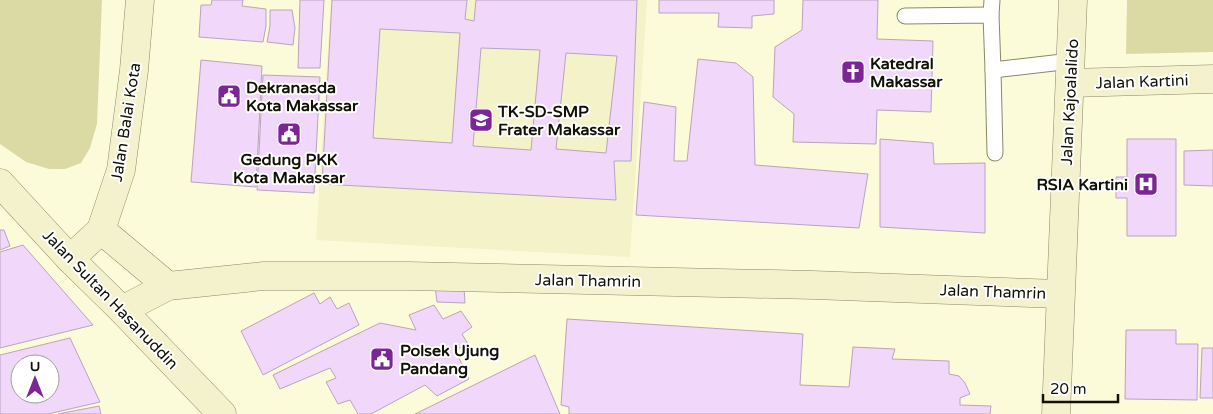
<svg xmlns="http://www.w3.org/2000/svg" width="1213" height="414" font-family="'Varela Round',sans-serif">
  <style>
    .built { fill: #f4f2c8 }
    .green { fill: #dcdaa4 }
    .building { fill: #f1d7fa; stroke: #b8a4bf; fill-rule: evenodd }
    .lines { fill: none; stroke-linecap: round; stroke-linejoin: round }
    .lane-casing { stroke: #898869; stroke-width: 17 }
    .secondary-casing { stroke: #898869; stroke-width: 29 }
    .lane { stroke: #fff; stroke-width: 15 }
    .secondary { stroke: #f4f2cc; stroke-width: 28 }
    .labels { text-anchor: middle; stroke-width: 4; stroke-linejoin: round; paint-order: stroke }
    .poi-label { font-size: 16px; font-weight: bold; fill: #121106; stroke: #fff; text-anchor: start }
    .street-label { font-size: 16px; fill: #121106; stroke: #fff }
  </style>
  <rect width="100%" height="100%" fill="#fcfbd9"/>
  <!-- built -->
  <polygon class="built" points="331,0 647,0 630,257 316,240"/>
  <!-- green -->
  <g class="green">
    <polygon points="0,0 102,0 97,124 90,148 81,163 65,169 49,169 26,162 0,144"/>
    <polygon points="1127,0 1213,0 1213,52 1126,54"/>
  </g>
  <!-- building -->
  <g class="building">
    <polygon points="212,0 243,0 242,6 266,9 266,26 263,42 199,37 201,5 211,5"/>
    <polygon points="300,0 324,0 320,68 298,68"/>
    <path d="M 332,0 L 467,0 L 465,19 L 474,21 L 476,0 L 637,0 L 631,161 L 614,161 L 616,200 L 322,184 ZM 380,29 L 460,33 L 452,143 L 373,138 ZM 481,48 L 540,50 L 531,150 L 473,146 ZM 566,53 L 617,56 L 606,153 L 556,149 Z"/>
    <polygon points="659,0 774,0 774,14 752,16 752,28 718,27 719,13 659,13"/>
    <polygon points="803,0 878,0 877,39 933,41 931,112 877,110 876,144 793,142 794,114 773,97 775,47 802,30"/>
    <polygon points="270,10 292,10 295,28 293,45 267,42 270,26"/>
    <polygon points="698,59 736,63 753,77 755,165 868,174 859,228 636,215 644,102 676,107 674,161 687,161"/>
    <polygon points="201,60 262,66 256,187 191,182"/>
    <polygon points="263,75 320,77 314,193 257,190"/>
    <polygon points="880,139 933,143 934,164 985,163 985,233 880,227"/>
    <polygon points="1127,139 1176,139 1176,236 1127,236 1127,198 1116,198 1116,177 1127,177"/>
    <polygon points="1213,150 1213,186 1184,185 1184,151"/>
    <polygon points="0,230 4,230 10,246 0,250"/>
    <polygon points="23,245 93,325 0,348 0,252"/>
    <polygon points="435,286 464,288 465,303 437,302"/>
    <polygon points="314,293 320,304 330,297 337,309 349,303 359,325 263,375 241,331"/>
    <polygon points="434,305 443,319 461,311 472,327 462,334 468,344 455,350 469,379 437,396 425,385 371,414 358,414 350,400 338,404 326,382 336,378 330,368 280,389 273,375 380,323 416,330 409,315"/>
    <polygon points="567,319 803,334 800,385 849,387 853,347 895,349 892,359 949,361 949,374 959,376 965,383 970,394 960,398 960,405 991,406 990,414 569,414 569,407 561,405"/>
    <polygon points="1126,330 1176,330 1176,344 1198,344 1197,400 1125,399"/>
    <path d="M 70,338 L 100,402 L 48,414 L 0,414 L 0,355 ZM 20,364 L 50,364 L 50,394 L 20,394 Z"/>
    <polygon points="1202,348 1213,348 1213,398 1200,398"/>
    <polygon points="535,355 560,414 415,414"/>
    <polygon points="99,406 101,414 58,414"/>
  </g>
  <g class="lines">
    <!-- lane casing -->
    <g class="lane-casing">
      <g id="lane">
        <polyline points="991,15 992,0"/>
        <polyline points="905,16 991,15 993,70 1071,61"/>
        <polyline points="993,70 995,153"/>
      </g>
    </g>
    <!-- secondary casing -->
    <g class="secondary-casing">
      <g id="secondary">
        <polyline points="1070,83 1213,79"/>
        <polyline points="0,183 70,259 122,310 222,414"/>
        <polyline points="101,230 168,286"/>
        <polyline points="70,259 101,230 121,170 134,70 140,0"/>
        <polyline points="122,310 168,286 264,276 408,276 813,285 1060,294"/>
        <polyline points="1056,414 1073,0"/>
      </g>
    </g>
    <!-- lane -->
    <use href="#lane" class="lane"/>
    <!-- secondary -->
    <use href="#secondary" class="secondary"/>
  </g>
  <!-- icons -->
  <defs>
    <g id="church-square" transform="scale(1.25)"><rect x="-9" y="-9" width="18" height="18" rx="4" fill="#7c2695" stroke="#fff"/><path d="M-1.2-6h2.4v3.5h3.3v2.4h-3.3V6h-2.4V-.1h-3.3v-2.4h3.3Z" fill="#fff"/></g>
    <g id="civic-square" transform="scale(1.25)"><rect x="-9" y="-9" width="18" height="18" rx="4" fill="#7c2695" stroke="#fff"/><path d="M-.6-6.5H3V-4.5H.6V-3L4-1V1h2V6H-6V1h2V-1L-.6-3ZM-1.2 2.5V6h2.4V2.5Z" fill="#fff"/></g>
    <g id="school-square" transform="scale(1.25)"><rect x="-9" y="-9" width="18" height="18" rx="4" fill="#7c2695" stroke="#fff"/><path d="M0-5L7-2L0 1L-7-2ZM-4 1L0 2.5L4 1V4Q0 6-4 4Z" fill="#fff"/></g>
    <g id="hospital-square" transform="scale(1.25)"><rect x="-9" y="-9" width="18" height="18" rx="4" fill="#7c2695" stroke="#fff"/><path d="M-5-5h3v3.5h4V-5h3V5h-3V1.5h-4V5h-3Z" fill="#fff"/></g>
  </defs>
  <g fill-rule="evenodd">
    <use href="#church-square" x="853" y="72"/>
    <use href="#civic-square" x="229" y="96"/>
    <use href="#school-square" x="481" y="120"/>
    <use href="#civic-square" x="289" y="134"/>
    <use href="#hospital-square" x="1146" y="184"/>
    <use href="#civic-square" x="382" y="359"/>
  </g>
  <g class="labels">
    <!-- poi labels -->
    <g class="poi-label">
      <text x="870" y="69">Katedral<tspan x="870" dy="18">Makassar</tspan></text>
      <text x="246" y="93">Dekranasda<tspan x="246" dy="18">Kota Makassar</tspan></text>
      <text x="498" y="117">TK-SD-SMP<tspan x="498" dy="18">Frater Makassar</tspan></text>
      <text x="289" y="165" text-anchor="middle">Gedung PKK<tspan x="289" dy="18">Kota Makassar</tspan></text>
      <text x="1128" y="190" text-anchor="end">RSIA Kartini</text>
      <text x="400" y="356">Polsek Ujung<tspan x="400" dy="18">Pandang</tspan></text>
    </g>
    <!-- street labels -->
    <g class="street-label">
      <text transform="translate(1142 81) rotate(-2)" y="6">Jalan Kartini</text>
      <text transform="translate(1069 102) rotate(-87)" y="6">Jalan Kajoalalido</text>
      <text transform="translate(125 122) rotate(-81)" y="6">Jalan Balai Kota</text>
      <text transform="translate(588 280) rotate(1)" y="6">Jalan Thamrin</text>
      <text transform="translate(993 291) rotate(2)" y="6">Jalan Thamrin</text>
      <text transform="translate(111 299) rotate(46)" y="6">Jalan Sultan Hasanuddin</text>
    </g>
  </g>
  <!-- north arrow -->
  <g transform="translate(35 379)"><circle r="24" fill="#ffffff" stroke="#a0a09b"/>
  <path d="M0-4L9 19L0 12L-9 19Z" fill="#7c2695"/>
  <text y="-8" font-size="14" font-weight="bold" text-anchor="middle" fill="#121106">U</text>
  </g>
  <!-- scale -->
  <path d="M1043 394v8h75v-8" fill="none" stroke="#121106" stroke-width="2.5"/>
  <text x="1050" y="394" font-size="15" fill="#121106" stroke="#ffffff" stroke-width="4" paint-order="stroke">20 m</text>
</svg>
